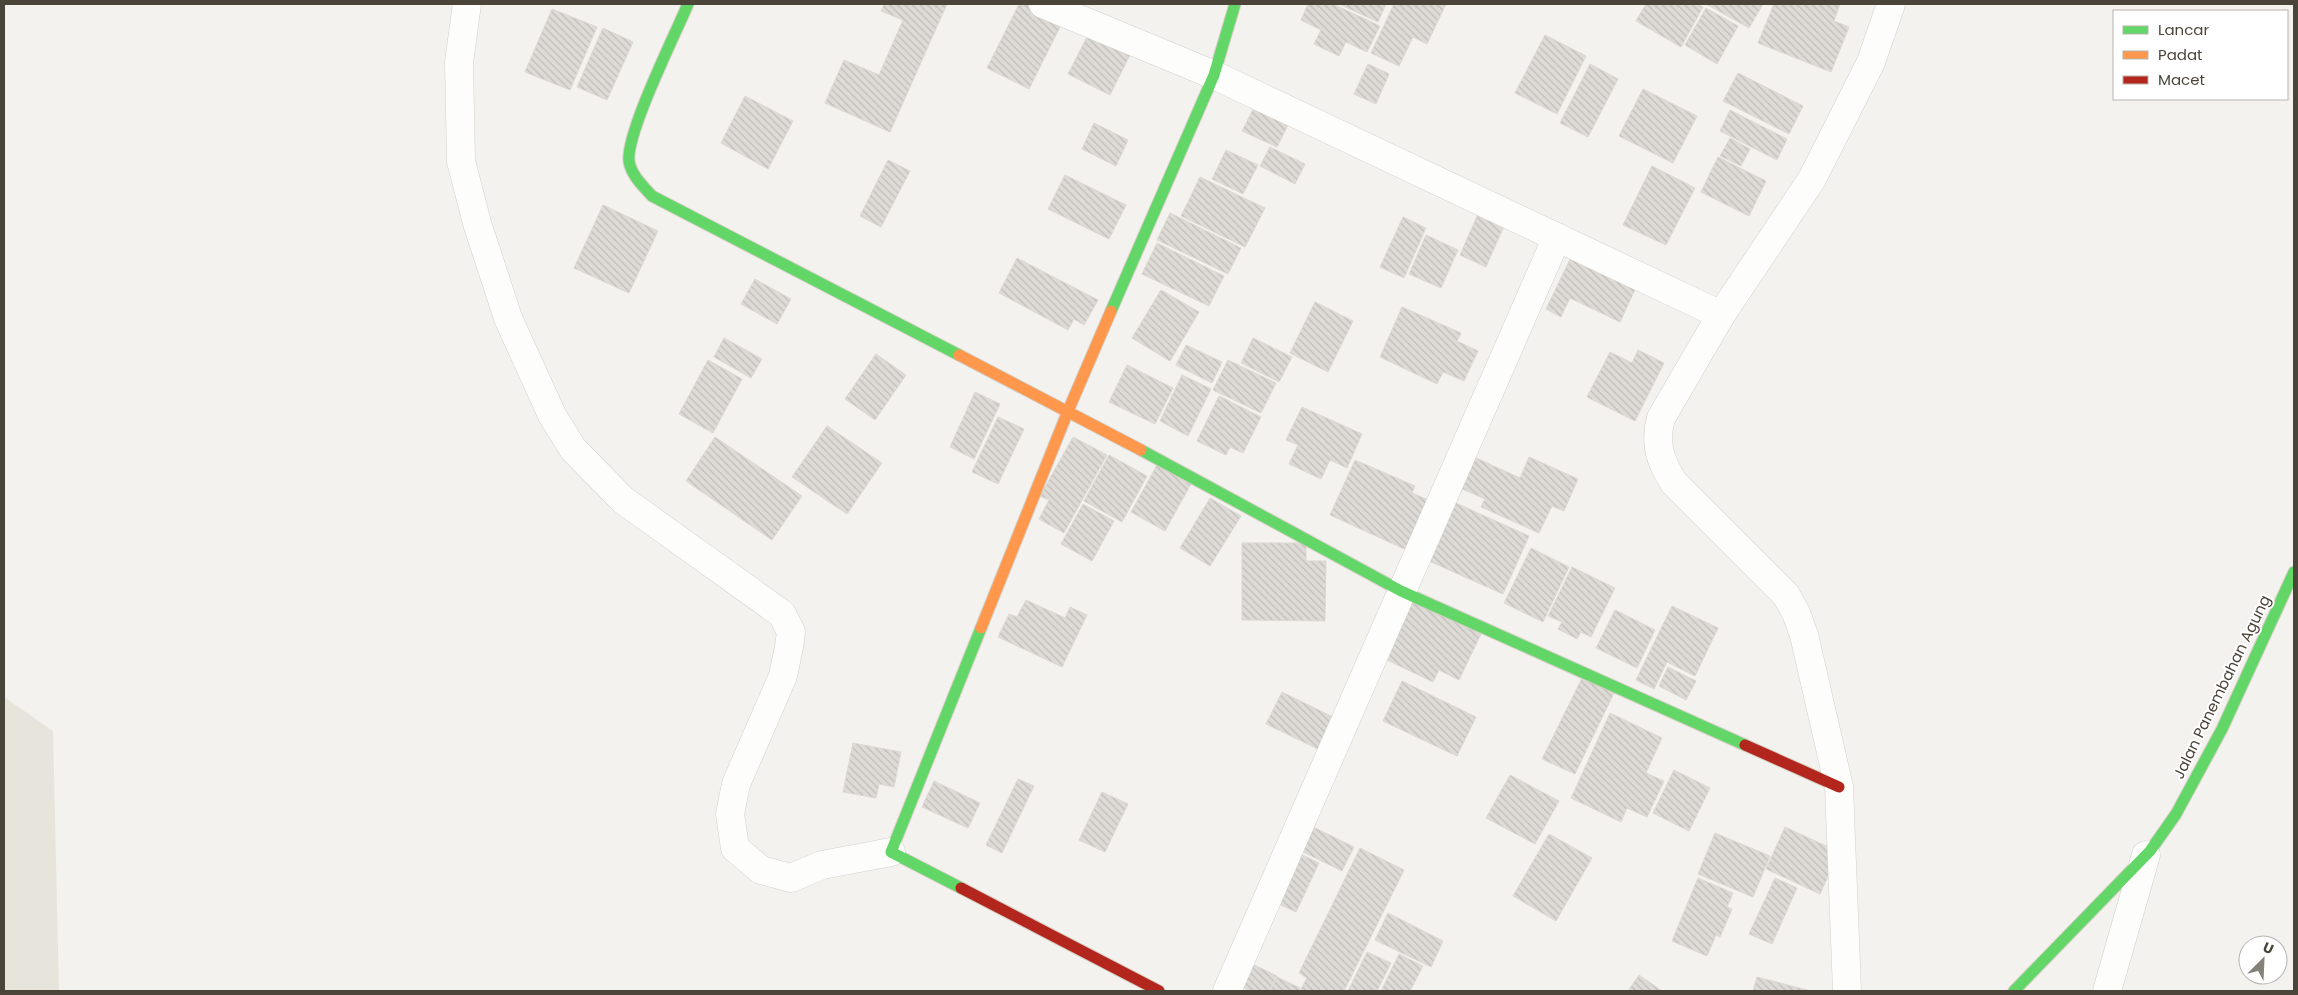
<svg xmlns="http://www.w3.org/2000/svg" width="2298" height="995" font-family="Poppins,sans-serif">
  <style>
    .residential { fill: #e7e4dc }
    .building { fill: url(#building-back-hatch); stroke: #dcd9d4 }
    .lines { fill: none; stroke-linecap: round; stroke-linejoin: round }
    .street-casing { stroke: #d2d0cb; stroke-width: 29 }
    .fast-casing { stroke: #d3cfc5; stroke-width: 13 }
    .slow-casing { stroke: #d3cfc5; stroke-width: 13 }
    .jam-casing { stroke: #d3cfc5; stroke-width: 13 }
    .street { stroke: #fdfdfc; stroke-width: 28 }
    .fast { stroke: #63d668; stroke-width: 11 }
    .slow { stroke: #ff974d; stroke-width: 11 }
    .jam { stroke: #b3261e; stroke-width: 11 }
    .labels { text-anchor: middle; stroke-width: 4; stroke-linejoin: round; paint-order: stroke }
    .street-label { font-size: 15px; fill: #4b4439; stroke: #fff }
  </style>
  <defs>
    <pattern id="building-back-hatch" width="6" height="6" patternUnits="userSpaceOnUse" patternTransform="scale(1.25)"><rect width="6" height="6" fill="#dedbd6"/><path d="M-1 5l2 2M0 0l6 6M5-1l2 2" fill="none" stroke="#c0bdb8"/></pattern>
  </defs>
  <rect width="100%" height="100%" fill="#f4f2ee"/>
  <!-- residential -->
  <polygon class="residential" points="4,697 53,731 59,991 4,991"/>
  <!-- building -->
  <g class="building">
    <polygon points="884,4 947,4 890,132 825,103 844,60 879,75 903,20 881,11"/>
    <polygon points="1019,4 1038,4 1065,17 1029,89 987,68"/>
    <polygon points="1308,4 1333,4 1380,26 1367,52 1346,42 1339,56 1314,44 1321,30 1301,20"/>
    <polygon points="1339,4 1386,4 1378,22"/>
    <polygon points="1394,4 1446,4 1427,44 1413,37 1399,66 1371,53"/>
    <polygon points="1646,4 1697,4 1703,7 1681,47 1636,21"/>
    <polygon points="1706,4 1763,4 1749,28"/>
    <polygon points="1774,4 1840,4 1834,21 1849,27 1831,72 1758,43"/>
    <polygon points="1706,8 1738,26 1717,64 1685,45"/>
    <polygon points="552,9 597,27 570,90 525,72"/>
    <polygon points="603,28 633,42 607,100 577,87"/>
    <polygon points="1090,31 1132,51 1110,95 1068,74"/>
    <polygon points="1545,35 1586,56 1557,114 1515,93"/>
    <polygon points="1368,64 1389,74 1376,104 1354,94"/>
    <polygon points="1590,64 1618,79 1588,137 1560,123"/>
    <polygon points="1738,73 1803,106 1789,134 1723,101"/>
    <polygon points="1643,89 1697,116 1673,163 1619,136"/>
    <polygon points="745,96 793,121 768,169 721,143"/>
    <polygon points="1259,98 1293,115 1277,147 1242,131"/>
    <polygon points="1730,110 1787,139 1777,160 1720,131"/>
    <polygon points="1094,123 1128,140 1116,166 1082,149"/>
    <polygon points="1730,138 1750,149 1741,166 1720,156"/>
    <polygon points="1270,147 1305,164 1295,184 1260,166"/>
    <polygon points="1226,150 1258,165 1243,194 1212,179"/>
    <polygon points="1718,157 1766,181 1749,216 1701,192"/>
    <polygon points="888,160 910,171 881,227 860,216"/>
    <polygon points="1652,166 1695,188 1666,245 1623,225"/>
    <polygon points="1065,175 1126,205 1109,239 1048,209"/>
    <polygon points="1200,177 1265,208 1245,247 1181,216"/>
    <polygon points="603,205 658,231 629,293 574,268"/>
    <polygon points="1482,205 1508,217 1486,267 1460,255"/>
    <polygon points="1170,213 1241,248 1228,274 1157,240"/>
    <polygon points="1403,217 1426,228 1404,278 1380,267"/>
    <polygon points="1426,235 1458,250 1441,288 1409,274"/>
    <polygon points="1157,243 1224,276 1209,306 1142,274"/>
    <polygon points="1573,253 1638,283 1620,322 1570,298 1561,317 1546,309"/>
    <polygon points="1017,258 1098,300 1084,325 1074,319 1068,330 999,293"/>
    <polygon points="755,279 791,299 777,324 741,304"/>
    <polygon points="1161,290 1199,312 1170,361 1132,338"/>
    <polygon points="1315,302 1353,321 1328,372 1290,353"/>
    <polygon points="1402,307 1461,333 1457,341 1478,351 1464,381 1443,372 1437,384 1380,357"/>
    <polygon points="724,338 762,359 751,378 714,357"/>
    <polygon points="1253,338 1292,357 1279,382 1241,363"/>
    <polygon points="1186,345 1222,362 1212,383 1176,365"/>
    <polygon points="1638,350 1664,363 1635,421 1587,397 1610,352 1632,363"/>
    <polygon points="876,354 906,375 875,420 845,399"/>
    <polygon points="708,360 742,379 713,433 679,414"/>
    <polygon points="1228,360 1276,383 1261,413 1213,390"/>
    <polygon points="1127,365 1173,388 1155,424 1109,402"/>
    <polygon points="1182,375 1211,389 1188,436 1160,421"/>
    <polygon points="975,392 1000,404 974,459 950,447"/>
    <polygon points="1219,396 1261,417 1243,453 1230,447 1226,455 1197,441"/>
    <polygon points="1302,407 1362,434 1347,468 1330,460 1321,479 1289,464 1298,445 1286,440"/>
    <polygon points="998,417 1024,429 998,484 972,472"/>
    <polygon points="827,426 882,463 847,514 792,477"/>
    <polygon points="715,437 802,496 772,540 686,481"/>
    <polygon points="1073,437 1107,455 1064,533 1039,519 1049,500 1040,496"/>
    <polygon points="1109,455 1147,476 1122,522 1084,501"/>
    <polygon points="1474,457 1520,478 1529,457 1578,479 1564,511 1552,506 1539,533 1481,507 1485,499 1460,488"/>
    <polygon points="1355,460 1415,486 1412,493 1433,502 1411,552 1330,515"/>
    <polygon points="1157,465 1191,484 1165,531 1131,512"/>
    <polygon points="1210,498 1241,516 1210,566 1180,548"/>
    <polygon points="1447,499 1529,536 1503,594 1420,557"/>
    <polygon points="1083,504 1114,521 1092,561 1061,544"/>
    <polygon points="1242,543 1306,543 1306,561 1326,561 1325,621 1242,620"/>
    <polygon points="1531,548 1569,567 1543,622 1504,603"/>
    <polygon points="1572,567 1615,588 1591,637 1581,632 1577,639 1558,629 1562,622 1548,616"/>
    <polygon points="1026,600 1065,618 1070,607 1087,615 1062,667 998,637 1009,614 1017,617"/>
    <polygon points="1412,602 1481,634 1459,680 1439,670 1433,682 1385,659"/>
    <polygon points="1672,606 1718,628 1695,676 1667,662 1654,689 1636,680"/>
    <polygon points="1615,610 1655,630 1637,668 1596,648"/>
    <polygon points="1668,667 1696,681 1686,700 1659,686"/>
    <polygon points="1582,678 1614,693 1575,774 1542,759"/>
    <polygon points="1402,681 1476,717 1457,756 1383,721"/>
    <polygon points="1282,692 1337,719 1322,751 1266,724"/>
    <polygon points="1610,713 1662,738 1646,773 1664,781 1647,817 1627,808 1621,822 1571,798"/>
    <polygon points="853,743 901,752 894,787 879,784 876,798 843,792"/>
    <polygon points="1674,770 1710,788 1689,831 1653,813"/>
    <polygon points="1510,775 1559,801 1535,844 1486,818"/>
    <polygon points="1018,779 1034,786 1002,853 986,845"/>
    <polygon points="934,781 980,803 968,828 922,807"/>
    <polygon points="1102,792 1128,804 1105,852 1079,840"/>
    <polygon points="1309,825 1354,847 1342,871 1297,849"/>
    <polygon points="1785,827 1839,852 1820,894 1766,869"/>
    <polygon points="1715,833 1770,856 1753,897 1698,874"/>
    <polygon points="1549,834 1592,858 1556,921 1513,896"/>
    <polygon points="1360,848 1404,870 1344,991 1300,991 1307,978 1299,973"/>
    <polygon points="1294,851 1319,863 1296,912 1270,900"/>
    <polygon points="1698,878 1733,893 1727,907 1732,909 1720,937 1716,935 1707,956 1672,941"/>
    <polygon points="1775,878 1797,888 1772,944 1749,934"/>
    <polygon points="1388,913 1443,941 1431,967 1375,940"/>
    <polygon points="1367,952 1391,963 1377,991 1348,991"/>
    <polygon points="1399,954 1423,966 1410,991 1381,991"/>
    <polygon points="1242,959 1277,976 1269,991 1250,991 1231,982"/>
    <polygon points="1639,975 1662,991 1628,991"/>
    <polygon points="1277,977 1300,988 1298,991 1270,991"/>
    <polygon points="1757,977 1811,991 1753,991"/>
  </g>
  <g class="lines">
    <!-- street casing -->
    <g class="street-casing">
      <g id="street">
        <polyline points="467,4 459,62 461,161 477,223 508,318 552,415 573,449 623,500 782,614 791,632 789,647 783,676 736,784 730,814 735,848 761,870 791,878 822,865 891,852"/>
        <polyline points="1043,4 1214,75 1721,315"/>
        <polyline points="1227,991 1557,237"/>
        <path d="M 1847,991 L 1839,787 L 1804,635 L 1796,613 L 1786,595 L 1674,483 C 1660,461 1654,443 1661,418 L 1721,315 L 1812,179 L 1871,62 L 1891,4"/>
        <polyline points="2107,991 2146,855"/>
      </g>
    </g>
    <!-- fast casing -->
    <g class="fast-casing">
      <g id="fast">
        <path d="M 688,4 C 675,35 626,133 629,161 C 631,175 643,186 652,196 L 959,355"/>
        <polyline points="1111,311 1214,75 1235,4"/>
        <polyline points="1141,450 1401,591 1745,745"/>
        <polyline points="961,888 891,852 981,628"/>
        <polyline points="2014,991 2150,851 2176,814 2222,729 2294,572"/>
      </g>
    </g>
    <!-- slow casing -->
    <g class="slow-casing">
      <g id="slow">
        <polyline points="959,355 1141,450"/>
        <polyline points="981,628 1068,411 1111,311"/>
      </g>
    </g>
    <!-- jam casing -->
    <g class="jam-casing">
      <g id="jam">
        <polyline points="1745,745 1839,787"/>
        <polyline points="961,888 1159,991"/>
      </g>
    </g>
    <!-- street -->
    <use href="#street" class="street"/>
    <!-- fast -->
    <use href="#fast" class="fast"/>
    <!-- slow -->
    <use href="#slow" class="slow"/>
    <!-- jam -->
    <use href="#jam" class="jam"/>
  </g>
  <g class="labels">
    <!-- street labels -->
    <g class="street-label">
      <text transform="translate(2222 687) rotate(-64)" y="5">Jalan Panembahan Agung</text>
    </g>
  </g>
  <!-- border -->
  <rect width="2298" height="995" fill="none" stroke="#4b4439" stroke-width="10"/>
  <!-- legend -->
  <rect x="2113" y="10" width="175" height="90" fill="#ffffff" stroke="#b7b4b0"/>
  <rect x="2123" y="26" width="25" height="8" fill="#63d668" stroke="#b7b4b0"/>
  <text x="2158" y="35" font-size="15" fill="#4b4439">Lancar</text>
  <rect x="2123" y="51" width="25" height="8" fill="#ff974d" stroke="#b7b4b0"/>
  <text x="2158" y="60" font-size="15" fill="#4b4439">Padat</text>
  <rect x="2123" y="76" width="25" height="8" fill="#b3261e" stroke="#b7b4b0"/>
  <text x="2158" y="85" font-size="15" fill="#4b4439">Macet</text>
  <!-- north arrow -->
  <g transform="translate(2263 960) rotate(24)"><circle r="24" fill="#ffffff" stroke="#b7b4b0"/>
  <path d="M0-4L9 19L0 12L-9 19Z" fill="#868178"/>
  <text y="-8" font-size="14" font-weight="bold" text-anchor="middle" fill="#4b4439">U</text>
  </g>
</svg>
